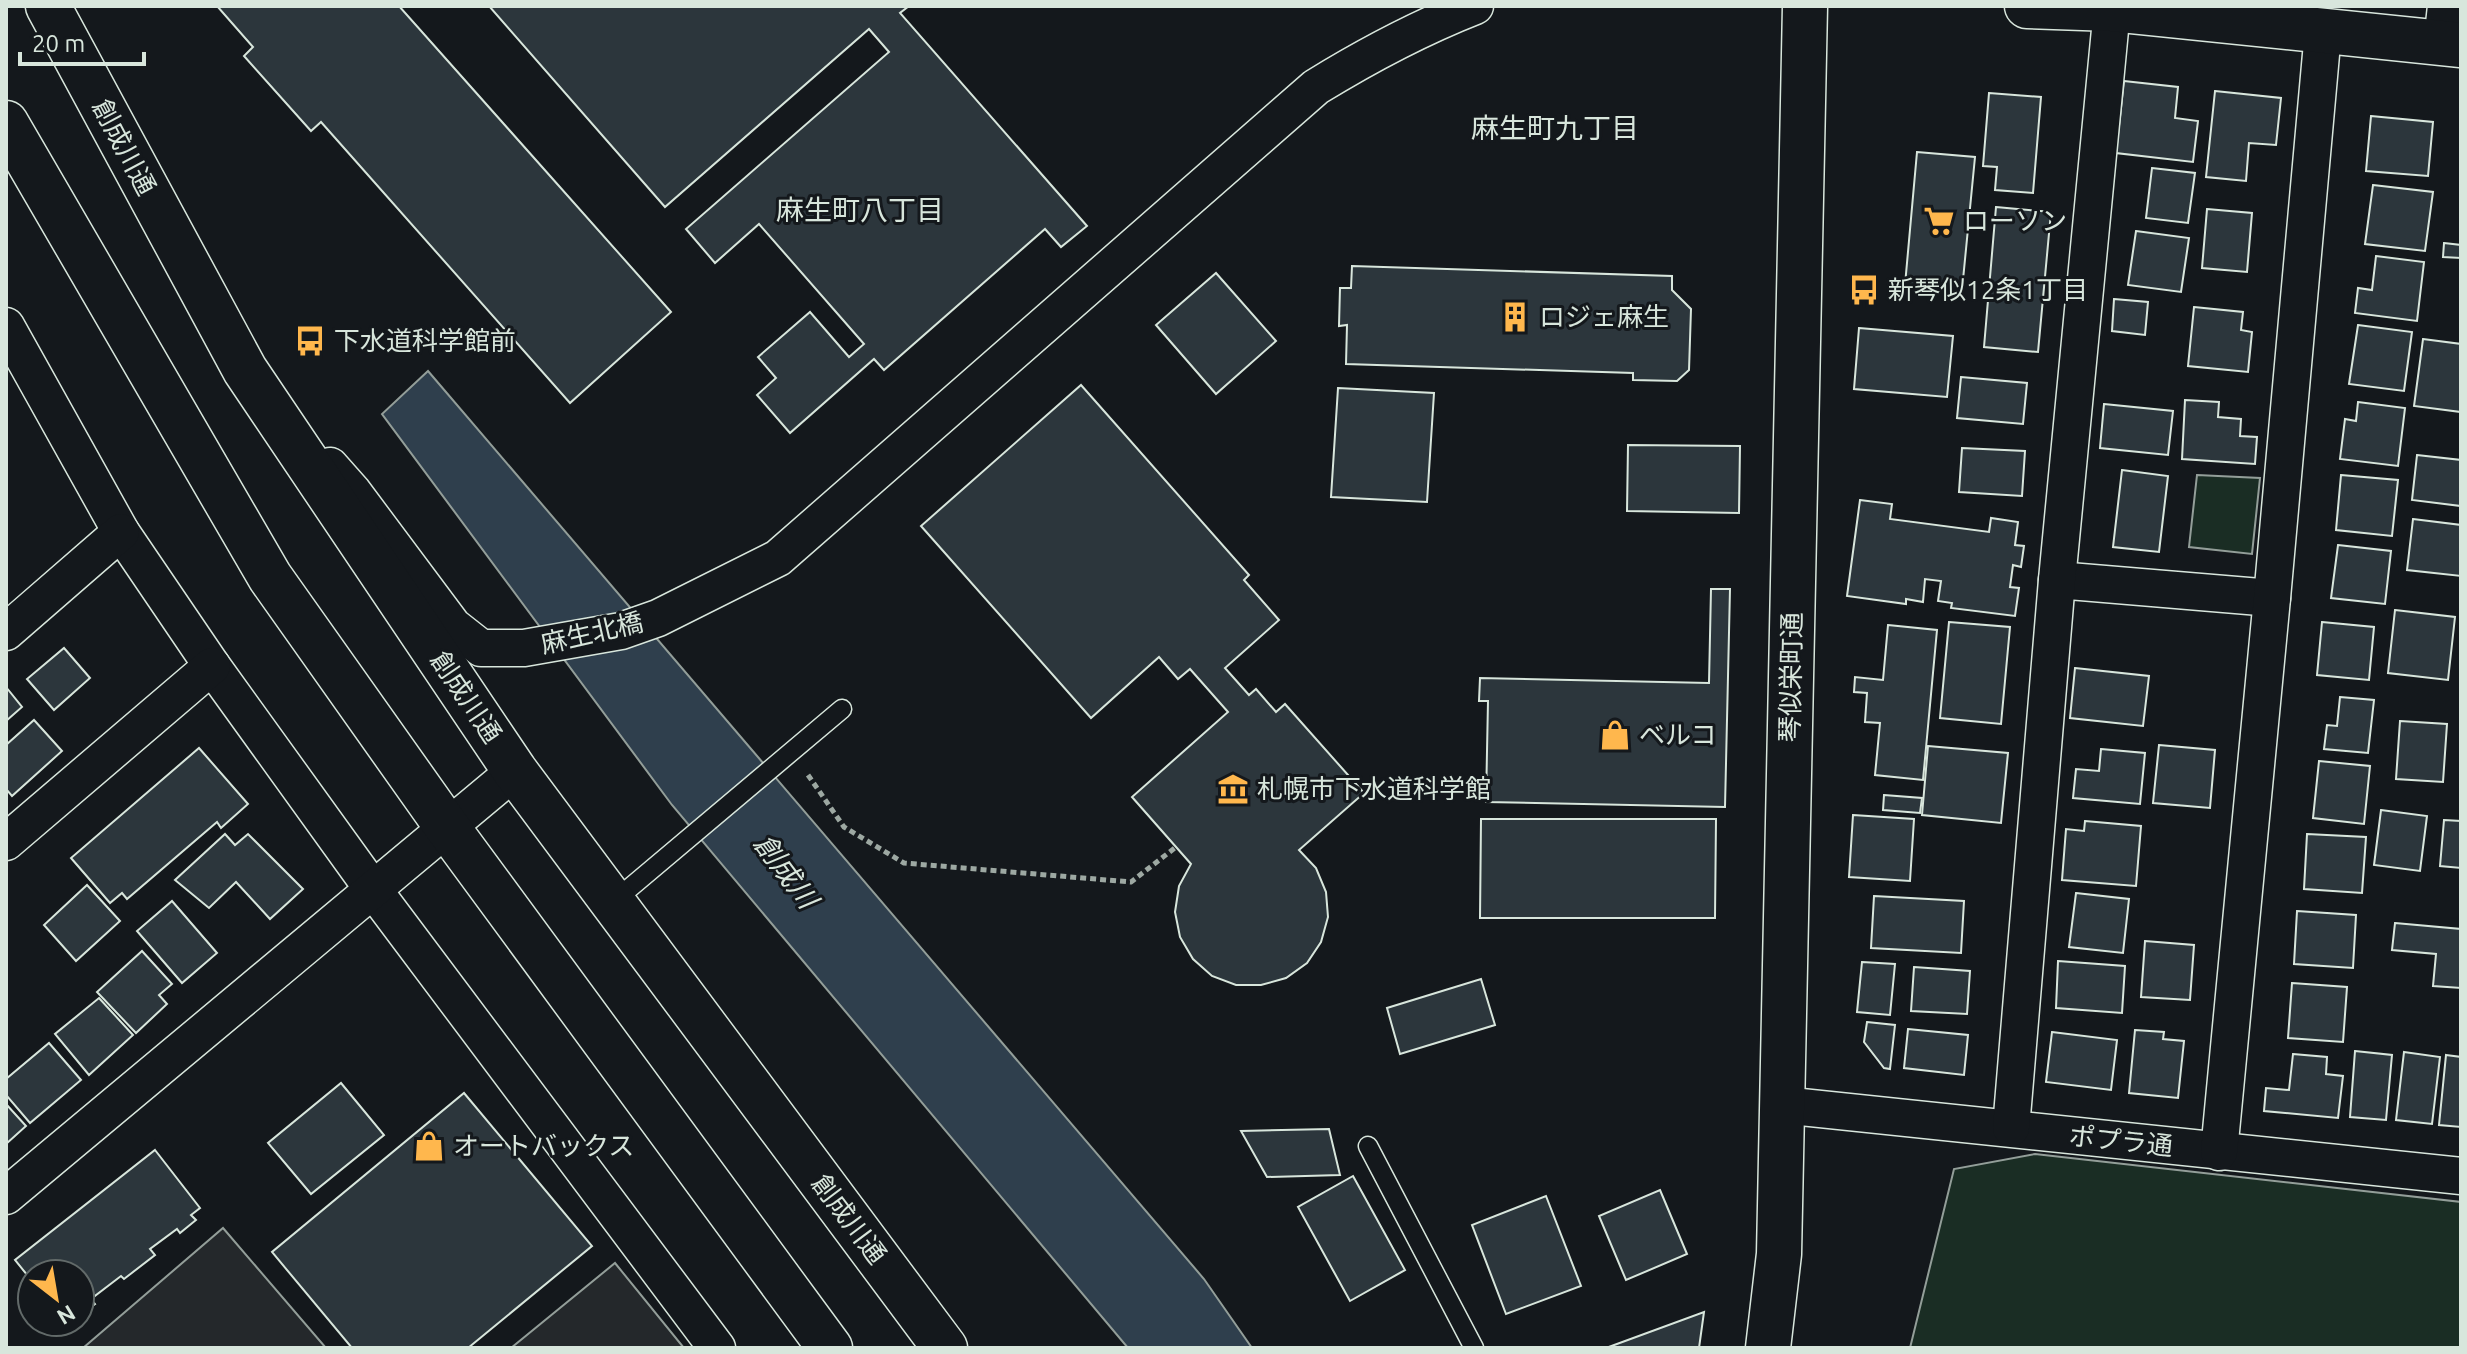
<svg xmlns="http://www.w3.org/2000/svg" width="2467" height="1354" font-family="Ubuntu,'Noto Sans JP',sans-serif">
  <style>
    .green { fill: #1a2d24; stroke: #939e99; stroke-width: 2 }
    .parking { fill: #24282b; stroke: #939e99; stroke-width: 2 }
    .water { fill: #2f3f4d; stroke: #939e99; stroke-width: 2 }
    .building { fill: #2c363c; stroke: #d8e6dc; stroke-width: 2 }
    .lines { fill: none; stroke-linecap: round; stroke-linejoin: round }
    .service-casing { stroke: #d8e6dc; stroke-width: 21 }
    .minor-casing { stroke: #d8e6dc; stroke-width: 39 }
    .tertiary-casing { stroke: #d8e6dc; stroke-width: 47 }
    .secondary-casing { stroke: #d8e6dc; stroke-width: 47 }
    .trunk-casing { stroke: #d8e6dc; stroke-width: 47 }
    .path { stroke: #9da8a2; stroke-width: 5; stroke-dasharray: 6 4; stroke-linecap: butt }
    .service { stroke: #14181c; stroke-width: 18 }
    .minor { stroke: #14181c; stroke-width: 36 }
    .tertiary { stroke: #14181c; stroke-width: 44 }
    .secondary { stroke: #14181c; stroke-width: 44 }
    .trunk { stroke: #14181c; stroke-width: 44 }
    .labels { text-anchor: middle; stroke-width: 6; stroke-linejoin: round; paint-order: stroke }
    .street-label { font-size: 26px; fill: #d8e6dc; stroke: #14181c }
    .poi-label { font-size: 26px; fill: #d8e6dc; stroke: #14181c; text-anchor: start }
    .neighbourhood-label { font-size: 28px; fill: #d8e6dc; stroke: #14181c }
    .water-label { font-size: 28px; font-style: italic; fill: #d8e6dc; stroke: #14181c }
  </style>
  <rect width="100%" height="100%" fill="#14181c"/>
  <!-- green -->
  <g class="green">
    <polygon points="2197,475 2260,478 2252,554 2189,547"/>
    <polygon points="2035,1154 2461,1202 2461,1348 1910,1348 1954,1169"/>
  </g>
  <!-- parking -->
  <g class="parking">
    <polygon points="223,1228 326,1348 82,1348 83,1348"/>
    <polygon points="615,1263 684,1348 511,1348"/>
  </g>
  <!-- water -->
  <polygon class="water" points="428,371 1204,1279 1252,1348 1128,1348 672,805 382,414"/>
  <!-- building -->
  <g class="building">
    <polygon points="217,6 399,6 671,312 570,403 321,122 311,131 244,56 253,47"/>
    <polygon points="489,6 909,6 900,13 1087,226 1061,247 1045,229 884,370 874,359 790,433 757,395 776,378 758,357 810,312 849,357 864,344 759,224 715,263 686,229 889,52 869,29 665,207"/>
    <polygon points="2124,81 2178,87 2175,118 2198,121 2193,162 2116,153"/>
    <polygon points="2215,91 2281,98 2276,145 2249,143 2246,181 2206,177"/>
    <polygon points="1989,93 2041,97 2033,193 1995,190 1997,167 1983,166"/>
    <polygon points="2371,116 2433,122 2428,176 2366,171"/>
    <polygon points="1917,152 1975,157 1962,290 1905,285"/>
    <polygon points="2152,168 2195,173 2188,223 2146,218"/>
    <polygon points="2373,185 2433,192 2425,251 2365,244"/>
    <polygon points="1996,207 2051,212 2038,352 1984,347"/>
    <polygon points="2207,209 2252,213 2247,272 2202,268"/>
    <polygon points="2136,231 2189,238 2181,292 2128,285"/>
    <polygon points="2444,243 2461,245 2461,258 2443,257"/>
    <polygon points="2376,256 2424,262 2417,321 2355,313 2358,288 2372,290"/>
    <polygon points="1352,266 1672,276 1672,290 1691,309 1689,370 1677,381 1633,380 1633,373 1346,364 1347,325 1339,326 1340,288 1351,288"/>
    <polygon points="1216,273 1276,341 1216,394 1156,325"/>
    <polygon points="2114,299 2148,302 2145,335 2112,331"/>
    <polygon points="2194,307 2243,312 2241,330 2252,332 2248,372 2188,366"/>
    <polygon points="2358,325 2412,332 2404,391 2349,384"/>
    <polygon points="1859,328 1953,336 1947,397 1854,389"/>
    <polygon points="2423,339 2461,344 2461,412 2414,406"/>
    <polygon points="1961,377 2027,383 2023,424 1957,418"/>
    <polygon points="1081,385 1249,575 1244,580 1279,620 1225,668 1249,695 1256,689 1276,712 1285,704 1364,793 1299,850 1316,868 1326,892 1328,917 1321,942 1307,963 1286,978 1261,985 1236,985 1212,976 1193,959 1180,937 1175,912 1179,886 1191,864 1132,797 1228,712 1190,669 1178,679 1159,657 1091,718 921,526"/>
    <polygon points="1338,388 1434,393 1427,502 1331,497"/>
    <polygon points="2185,400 2219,402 2218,417 2241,419 2240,436 2257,437 2255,464 2182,459"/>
    <polygon points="2358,402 2405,408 2398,466 2340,459 2345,419 2356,421"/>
    <polygon points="2104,404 2173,411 2168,455 2100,448"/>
    <polygon points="1628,445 1740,446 1739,513 1627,511"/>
    <polygon points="1962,448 2025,451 2022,496 1959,492"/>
    <polygon points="2417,455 2461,460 2461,506 2412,500"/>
    <polygon points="2122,470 2168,476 2159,552 2113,547"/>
    <polygon points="2341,475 2398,480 2392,536 2336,530"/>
    <polygon points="1860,500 1892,504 1890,519 1989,532 1991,518 2018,522 2015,545 2024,546 2021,567 2013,565 2010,587 2019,588 2015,616 1951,608 1952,603 1938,601 1941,581 1925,579 1923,602 1906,599 1906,604 1847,596"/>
    <polygon points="2413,519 2461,525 2461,576 2407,570"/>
    <polygon points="2338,545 2391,551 2385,604 2331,598"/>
    <polygon points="1711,589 1730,589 1725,807 1486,802 1488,701 1479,701 1480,678 1709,683"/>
    <polygon points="2395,610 2455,617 2448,680 2388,673"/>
    <polygon points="1949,622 2010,627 2001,724 1940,718"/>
    <polygon points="2322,622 2374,627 2369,680 2317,675"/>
    <polygon points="1888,625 1937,630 1923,780 1875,775 1880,723 1865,722 1867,693 1854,692 1855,677 1883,680"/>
    <polygon points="64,648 90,678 54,710 27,679"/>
    <polygon points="2075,668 2149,676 2143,726 2070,718"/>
    <polygon points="6,687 22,707 6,721"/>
    <polygon points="2340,697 2374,700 2368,753 2324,749 2327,725 2337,726"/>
    <polygon points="34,720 62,751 12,796 6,789 6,745"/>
    <polygon points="2400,721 2447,724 2443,782 2396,779"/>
    <polygon points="2159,745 2215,750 2210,808 2153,803"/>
    <polygon points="1928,746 2008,753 2001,823 1922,815"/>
    <polygon points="199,748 248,804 221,828 217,822 127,899 122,893 110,903 71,858"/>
    <polygon points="2101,749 2145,753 2140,804 2073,798 2076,769 2099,771"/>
    <polygon points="2319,761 2370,766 2364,824 2313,818"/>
    <polygon points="1884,795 1922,798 1920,813 1883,810"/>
    <polygon points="2381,810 2427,816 2420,871 2374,865"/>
    <polygon points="1853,815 1914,819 1910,881 1849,877"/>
    <polygon points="1481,819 1716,819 1715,918 1480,918"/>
    <polygon points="2444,820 2461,821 2461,868 2440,866"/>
    <polygon points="2085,821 2141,826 2136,886 2062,880 2066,829 2084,831"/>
    <polygon points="225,834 235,845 248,834 303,889 270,919 236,882 209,908 175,880"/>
    <polygon points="2307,834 2366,837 2362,893 2304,889"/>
    <polygon points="87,885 120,921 76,961 44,925"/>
    <polygon points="2076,893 2129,899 2123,953 2069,947"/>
    <polygon points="1874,896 1964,901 1961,953 1871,948"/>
    <polygon points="172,901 217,953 182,983 137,931"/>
    <polygon points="2297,911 2356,915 2353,968 2294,964"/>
    <polygon points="2395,923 2461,929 2461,988 2433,986 2436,954 2392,950"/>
    <polygon points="2145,941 2194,945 2190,1000 2141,997"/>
    <polygon points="142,951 172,984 159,995 167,1004 136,1033 97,992"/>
    <polygon points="2058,961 2125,966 2122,1013 2056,1008"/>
    <polygon points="1862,962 1895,964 1890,1015 1857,1012"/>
    <polygon points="1914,967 1970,971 1967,1014 1911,1011"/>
    <polygon points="1481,979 1495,1025 1400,1054 1387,1008"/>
    <polygon points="2292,983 2347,987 2343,1042 2288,1038"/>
    <polygon points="99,998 133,1035 89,1075 55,1034"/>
    <polygon points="1867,1022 1895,1025 1890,1069 1884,1068 1864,1042"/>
    <polygon points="1908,1029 1968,1035 1964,1075 1904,1068"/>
    <polygon points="2135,1030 2164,1032 2163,1039 2184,1041 2178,1098 2129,1093"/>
    <polygon points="2052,1032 2117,1040 2111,1090 2046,1082"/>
    <polygon points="49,1043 81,1080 30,1123 6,1095 6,1079"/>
    <polygon points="2355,1051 2392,1055 2386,1120 2350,1117"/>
    <polygon points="2404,1052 2440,1057 2432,1124 2396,1120"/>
    <polygon points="2293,1054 2327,1057 2326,1074 2343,1076 2338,1118 2264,1111 2266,1088 2289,1090"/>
    <polygon points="2446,1055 2461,1057 2461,1127 2439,1125"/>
    <polygon points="341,1083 384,1135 311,1194 268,1143"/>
    <polygon points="464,1093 592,1246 468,1348 352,1348 272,1252"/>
    <polygon points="6,1104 26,1126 6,1144"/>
    <polygon points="1329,1129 1340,1175 1267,1177 1241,1131"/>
    <polygon points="155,1150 200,1208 191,1215 196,1220 180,1233 177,1229 150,1249 155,1255 124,1279 121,1276 91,1299 95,1304 80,1315 80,1274 32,1274 32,1281 15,1260"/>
    <polygon points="1353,1176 1405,1270 1350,1301 1298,1207"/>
    <polygon points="1660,1190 1687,1254 1626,1280 1599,1216"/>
    <polygon points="1546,1196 1581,1286 1506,1314 1472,1225"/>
    <polygon points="1704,1312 1699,1348 1606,1348"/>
  </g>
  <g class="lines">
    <!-- service casing -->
    <g class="service-casing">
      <g id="service">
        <polyline points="613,902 842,709"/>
        <polyline points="1368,1146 1474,1348"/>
      </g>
    </g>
    <!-- minor casing -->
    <g class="minor-casing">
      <g id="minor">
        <polyline points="2442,43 2446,6"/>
        <polyline points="6,326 121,532 212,666 372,888 717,1348"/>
        <path d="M 330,466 L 353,492 L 453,626 L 481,648 L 524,648 L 621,631 L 658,618 L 778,558 L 1316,87 C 1368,55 1419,28 1475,6"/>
        <polyline points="2057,580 2272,598"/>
        <polyline points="6,632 121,532"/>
        <polyline points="6,842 212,666"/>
        <polyline points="1782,1105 2461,1176"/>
        <polyline points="2011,1128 2057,580 2112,9"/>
        <polyline points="2219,1152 2272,598 2323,32"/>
        <polyline points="6,1196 515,771"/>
      </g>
    </g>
    <!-- tertiary casing -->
    <g class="tertiary-casing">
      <polyline id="tertiary" points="2027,6 2112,9 2461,45"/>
    </g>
    <!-- secondary casing -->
    <g class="secondary-casing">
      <polyline id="secondary" points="1768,1348 1779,1254 1805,6"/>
    </g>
    <!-- trunk casing -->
    <g class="trunk-casing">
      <g id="trunk">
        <polyline points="48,6 245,370 515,771 945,1348"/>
        <polyline points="6,123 270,577 447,827 830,1348"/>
      </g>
    </g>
    <!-- path -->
    <polyline class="path" points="808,775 844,827 904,863 1131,882 1176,847"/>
    <!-- service -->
    <use href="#service" class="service"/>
    <!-- minor -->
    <use href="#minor" class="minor"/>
    <!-- tertiary -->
    <use href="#tertiary" class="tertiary"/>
    <!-- secondary -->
    <use href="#secondary" class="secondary"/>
    <!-- trunk -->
    <use href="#trunk" class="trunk"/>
  </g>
  <!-- icons -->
  <defs>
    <g id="supermarket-bare" transform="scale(2.4)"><path d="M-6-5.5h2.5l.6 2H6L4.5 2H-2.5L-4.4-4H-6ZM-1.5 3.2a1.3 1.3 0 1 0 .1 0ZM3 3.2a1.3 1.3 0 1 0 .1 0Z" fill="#ffb74d" stroke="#14181c" stroke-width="2.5" paint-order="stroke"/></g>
    <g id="bus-bare" transform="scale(2.4)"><path d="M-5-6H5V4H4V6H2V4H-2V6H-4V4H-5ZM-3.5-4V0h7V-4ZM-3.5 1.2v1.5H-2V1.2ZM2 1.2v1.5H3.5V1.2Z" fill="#ffb74d" stroke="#14181c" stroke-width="2.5" paint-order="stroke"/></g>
    <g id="building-bare" transform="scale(2.4)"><path d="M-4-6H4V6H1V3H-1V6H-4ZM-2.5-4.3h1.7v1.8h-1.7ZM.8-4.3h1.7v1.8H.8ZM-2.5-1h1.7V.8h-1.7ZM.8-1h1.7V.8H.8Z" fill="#ffb74d" stroke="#14181c" stroke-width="2.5" paint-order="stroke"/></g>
    <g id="shop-bare" transform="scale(2.4)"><path d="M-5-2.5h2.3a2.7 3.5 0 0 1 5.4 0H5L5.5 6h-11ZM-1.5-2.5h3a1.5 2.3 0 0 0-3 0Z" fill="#ffb74d" stroke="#14181c" stroke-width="2.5" paint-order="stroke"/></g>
    <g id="museum-bare" transform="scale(2.4)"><path d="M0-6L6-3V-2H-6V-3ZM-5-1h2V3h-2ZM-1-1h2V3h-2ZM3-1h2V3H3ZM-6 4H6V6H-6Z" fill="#ffb74d" stroke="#14181c" stroke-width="2.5" paint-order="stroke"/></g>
  </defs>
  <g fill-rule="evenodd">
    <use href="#supermarket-bare" x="1939" y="221"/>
    <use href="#bus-bare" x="1864" y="290"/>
    <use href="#building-bare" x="1515" y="317"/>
    <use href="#bus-bare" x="310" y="341"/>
    <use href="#shop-bare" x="1615" y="735"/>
    <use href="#museum-bare" x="1233" y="789"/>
    <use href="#shop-bare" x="429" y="1146"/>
  </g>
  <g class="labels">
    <!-- street labels -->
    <g class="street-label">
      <text transform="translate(124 147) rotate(62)" y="9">創成川通</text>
      <text transform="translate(592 633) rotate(-13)" y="9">麻生北橋</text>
      <text transform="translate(1791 677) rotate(-89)" y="9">琴似栄町通</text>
      <text transform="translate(466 697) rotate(56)" y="9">創成川通</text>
      <text transform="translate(2121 1141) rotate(6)" y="9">ポプラ通</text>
      <text transform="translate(849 1219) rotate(53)" y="9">創成川通</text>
    </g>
    <!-- poi labels -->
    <g class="poi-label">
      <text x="1963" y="230">ローソン</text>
      <text x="1888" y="299">新琴似12条1丁目</text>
      <text x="1539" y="326">ロジェ麻生</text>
      <text x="334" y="350">下水道科学館前</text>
      <text x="1639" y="744">ベルコ</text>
      <text x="1257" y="798">札幌市下水道科学館</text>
      <text x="453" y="1155">オートバックス</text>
    </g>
    <!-- neighbourhood labels -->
    <g class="neighbourhood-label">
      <text x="1555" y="138">麻生町九丁目</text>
      <text x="860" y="220">麻生町八丁目</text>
    </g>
    <!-- water labels -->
    <g class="water-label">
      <text transform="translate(786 871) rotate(53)" y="10">創成川</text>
    </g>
  </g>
  <!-- border -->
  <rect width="2467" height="1354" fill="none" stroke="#d8e6dc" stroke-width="16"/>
  <!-- north arrow -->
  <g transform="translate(56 1298) rotate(149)"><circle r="38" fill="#14181c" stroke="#626a69" stroke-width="2"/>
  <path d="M0-6L14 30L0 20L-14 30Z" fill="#ffb74d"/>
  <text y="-12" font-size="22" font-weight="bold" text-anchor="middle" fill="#d8e6dc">N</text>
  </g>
  <!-- scale -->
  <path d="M20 52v12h124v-12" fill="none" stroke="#d8e6dc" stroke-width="4"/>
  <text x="32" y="52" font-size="24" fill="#d8e6dc" stroke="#14181c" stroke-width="6" paint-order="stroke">20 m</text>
</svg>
